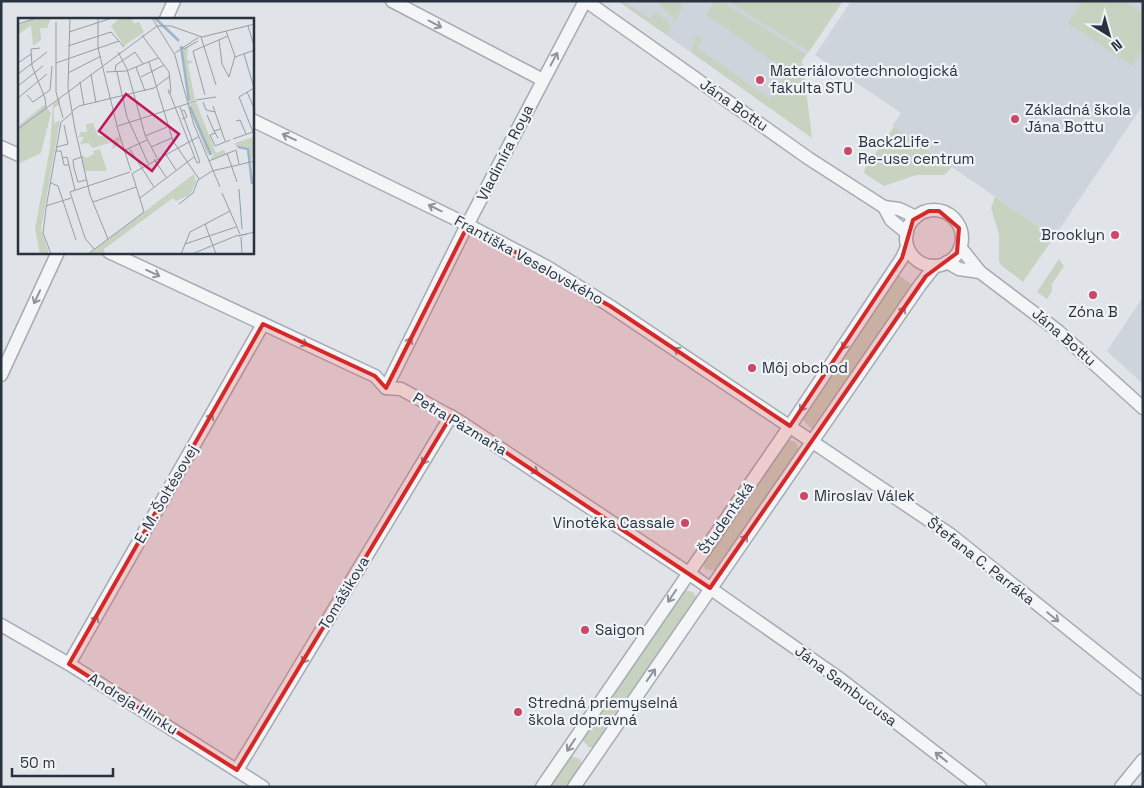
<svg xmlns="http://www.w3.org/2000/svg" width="1144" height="788" font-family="'Space Grotesk',sans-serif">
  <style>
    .built { fill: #ced4db }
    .green { fill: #c7d2c1 }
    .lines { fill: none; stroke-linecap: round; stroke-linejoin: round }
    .street-casing { stroke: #a5abb3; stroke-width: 15 }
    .street { stroke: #f3f5f7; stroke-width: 12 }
    .oneway { stroke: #8e949c }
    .marked { fill: #d62828; fill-opacity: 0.2; stroke: #d62828; stroke-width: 4; stroke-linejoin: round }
    .poi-dot { fill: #cb4867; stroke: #f0f3f6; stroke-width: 2 }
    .labels { text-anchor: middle; stroke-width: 4.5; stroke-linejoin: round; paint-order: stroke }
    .poi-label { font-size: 15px; fill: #293340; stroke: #f0f3f6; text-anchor: start }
    .street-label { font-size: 15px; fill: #293340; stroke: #f0f3f6 }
    .inset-river { fill: none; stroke: #9cb5c8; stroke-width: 2.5 }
    .inset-road { fill: none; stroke: #979da5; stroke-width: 1 }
    .view { fill: #c2185b; fill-opacity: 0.15; stroke: #c2185b; stroke-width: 2.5 }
    .inset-edge { fill: none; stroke: #293340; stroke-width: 2.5 }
  </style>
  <rect width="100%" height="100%" fill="#e0e4e9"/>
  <!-- built -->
  <g class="built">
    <polygon points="618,1 843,1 770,108"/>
    <polygon points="851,1 1143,1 1143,105 1054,237 892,126 901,113 815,55"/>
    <polygon points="1143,297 1143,384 1107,351"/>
  </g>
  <!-- green -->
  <g class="green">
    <polygon points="618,1 624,1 650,19 655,11 671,24 667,35"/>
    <polygon points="661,1 684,1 676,21 659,4"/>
    <polygon points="715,1 721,1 806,54 801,62 803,64 812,138 691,52 696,35 702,39 697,48 769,98 787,71 706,15"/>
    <polygon points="728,1 843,1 809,52"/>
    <polygon points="1082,1 1125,1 1143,13 1143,50 1132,66 1068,23"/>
    <polygon points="894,127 952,167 944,175 916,175 884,186 864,173 865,168"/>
    <polygon points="995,197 1054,237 1023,282 1001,265 999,261 999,234 991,208"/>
    <polygon points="1059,259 1064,266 1052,284 1052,291 1047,299 1037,292"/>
    <polygon points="897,274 914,286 814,428 810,428 802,418"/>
    <polygon points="788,440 796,442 799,451 716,571 705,569 703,561"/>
    <polygon points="684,590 693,592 697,599 594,748 589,747 582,740"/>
    <polygon points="570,756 580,759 583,768 570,787 547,787"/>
  </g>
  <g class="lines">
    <!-- street casing -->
    <g class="street-casing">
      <g id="street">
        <polyline points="392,1 543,80"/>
        <polyline points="586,1 808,158 884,207 899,209 916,217"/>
        <polyline points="166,19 174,1"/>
        <polyline points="252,120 468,225 549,268 610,306 951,535 1143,689"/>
        <polyline points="1,147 19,155"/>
        <polyline points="884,207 891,220 907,233"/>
        <circle cx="934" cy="238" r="28"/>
        <polyline points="960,247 980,272 1058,331 1143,408"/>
        <polyline points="109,252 375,376 386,388 401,389 459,421 684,570 840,679 980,787"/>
        <polyline points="947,262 959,269 980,272"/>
        <polyline points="1,375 58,252"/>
        <polyline points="386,388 464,231 585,1"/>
        <polyline points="1,625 69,664 263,787"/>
        <polyline points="69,664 263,324"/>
        <polyline points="237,770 451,416"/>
        <polyline points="542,787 790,426 902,258 907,247"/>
        <polyline points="574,787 920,285 935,266"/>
        <polyline points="1121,787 1143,760"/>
      </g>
    </g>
    <!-- street -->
    <use href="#street" class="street"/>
  </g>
  <!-- one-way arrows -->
  <defs><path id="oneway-shaft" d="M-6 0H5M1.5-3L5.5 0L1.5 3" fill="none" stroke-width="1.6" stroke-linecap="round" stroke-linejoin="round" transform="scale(1.25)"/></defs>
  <g class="oneway">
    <use href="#oneway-shaft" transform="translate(435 24) rotate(28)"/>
    <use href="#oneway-shaft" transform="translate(554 59) rotate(-62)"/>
    <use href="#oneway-shaft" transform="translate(289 137) rotate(-155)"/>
    <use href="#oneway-shaft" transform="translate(435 208) rotate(-154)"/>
    <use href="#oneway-shaft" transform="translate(153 273) rotate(25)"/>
    <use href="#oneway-shaft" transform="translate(37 297) rotate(115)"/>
    <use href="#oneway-shaft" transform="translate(901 313) rotate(-56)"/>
    <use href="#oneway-shaft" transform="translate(301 342) rotate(25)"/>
    <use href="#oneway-shaft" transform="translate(846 343) rotate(124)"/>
    <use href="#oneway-shaft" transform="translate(408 344) rotate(-63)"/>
    <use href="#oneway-shaft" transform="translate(680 352) rotate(-147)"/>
    <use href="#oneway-shaft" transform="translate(804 405) rotate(124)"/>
    <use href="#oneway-shaft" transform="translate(209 420) rotate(-60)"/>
    <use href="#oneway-shaft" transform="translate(426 458) rotate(121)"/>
    <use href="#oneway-shaft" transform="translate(532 469) rotate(33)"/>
    <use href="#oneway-shaft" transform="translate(743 541) rotate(-55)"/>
    <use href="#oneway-shaft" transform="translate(672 596) rotate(124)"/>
    <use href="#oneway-shaft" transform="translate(1053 617) rotate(39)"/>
    <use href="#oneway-shaft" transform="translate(94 622) rotate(-60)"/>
    <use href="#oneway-shaft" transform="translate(306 657) rotate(121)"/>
    <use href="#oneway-shaft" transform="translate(651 675) rotate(-55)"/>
    <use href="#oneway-shaft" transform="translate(571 745) rotate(124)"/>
    <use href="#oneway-shaft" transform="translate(941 757) rotate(-142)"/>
  </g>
  <!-- marked area -->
  <path class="marked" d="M 929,211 L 939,211 L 959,228 L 957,253 L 926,276 L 710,588 L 451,416 L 237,770 L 69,664 L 263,324 L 375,376 L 386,388 L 468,225 L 610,306 L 790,426 L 902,258 L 913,220 Z"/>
  <!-- markers -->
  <g class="poi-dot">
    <circle cx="760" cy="80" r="5"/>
    <circle cx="1015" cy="119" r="5"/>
    <circle cx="848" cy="151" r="5"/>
    <circle cx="1115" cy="235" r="5"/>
    <circle cx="1093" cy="295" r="5"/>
    <circle cx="752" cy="368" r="5"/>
    <circle cx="804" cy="496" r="5"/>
    <circle cx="685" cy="523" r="5"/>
    <circle cx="585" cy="630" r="5"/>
    <circle cx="518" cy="712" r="5"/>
  </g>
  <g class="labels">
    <!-- poi labels -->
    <g class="poi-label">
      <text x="770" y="76">Materiálovotechnologická<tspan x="770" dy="17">fakulta STU</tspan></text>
      <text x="1025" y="115">Základná škola<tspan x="1025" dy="17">Jána Bottu</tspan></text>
      <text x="858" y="147">Back2Life -<tspan x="858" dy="17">Re-use centrum</tspan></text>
      <text x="1105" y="240" text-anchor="end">Brooklyn</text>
      <text x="1093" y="317" text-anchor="middle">Zóna B</text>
      <text x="762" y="373">Môj obchod</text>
      <text x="814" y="501">Miroslav Válek</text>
      <text x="675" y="528" text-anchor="end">Vinotéka Cassale</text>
      <text x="595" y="635">Saigon</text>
      <text x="528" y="708">Stredná priemyselná<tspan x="528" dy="17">škola dopravná</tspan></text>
    </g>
    <!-- street labels -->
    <g class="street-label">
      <text transform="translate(734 105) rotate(35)" y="5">Jána Bottu</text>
      <text transform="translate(505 153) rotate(-63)" y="5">Vladimíra Roya</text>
      <text transform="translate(529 260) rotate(29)" y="5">Františka Veselovského</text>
      <text transform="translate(1064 337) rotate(41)" y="5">Jána Bottu</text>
      <text transform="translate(460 424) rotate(31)" y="5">Petra Pázmaňa</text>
      <text transform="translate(166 494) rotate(-60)" y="5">E. M. Šoltésovej</text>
      <text transform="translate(726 518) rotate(-55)" y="5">Študentská</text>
      <text transform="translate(981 561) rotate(38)" y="5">Štefana C. Parráka</text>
      <text transform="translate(344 593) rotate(-59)" y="5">Tomášikova</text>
      <text transform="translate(846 686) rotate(37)" y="5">Jána Sambucusa</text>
      <text transform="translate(133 704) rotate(32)" y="5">Andreja Hlinku</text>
    </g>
  </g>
  <!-- overview -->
  <g transform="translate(18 18)">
    <rect width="236" height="236" fill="#e0e4e9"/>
    <path d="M 20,0 L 33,0 L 29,10 L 22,10 L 23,22 L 15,28 L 13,7 L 0,17 L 0,7 ZM 102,0 L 112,0 L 117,6 L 121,3 L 126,14 L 106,28 L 93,8 ZM 170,29 L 169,42 L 176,44 L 170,46 L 177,82 L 172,84 L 164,40 L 164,32 ZM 42,81 L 42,86 L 36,90 L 36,106 L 42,102 L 23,211 L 31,236 L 22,236 L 17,211 L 32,130 L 35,86 ZM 178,84 L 198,135 L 206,132 L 208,136 L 192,142 L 196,136 L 192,135 L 191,138 L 188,133 L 170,87 ZM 26,87 L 33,95 L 23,135 L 0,146 L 0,108 ZM 75,105 L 80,118 L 87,118 L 92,124 L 101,118 L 104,127 L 101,122 L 101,128 L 94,131 L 95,124 L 74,130 L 71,125 L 62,126 L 66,119 L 59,119 L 63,116 L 61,114 L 69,114 L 68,106 ZM 236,119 L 236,138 L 232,143 L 230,129 L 218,129 L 217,125 ZM 82,131 L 89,153 L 67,153 L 63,137 L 69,140 L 75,136 L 77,137 L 75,133 ZM 176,156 L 178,164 L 172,177 L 158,183 L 155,180 L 86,231 L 87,236 L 71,236 Z" fill="#c7d2c1"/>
    <path class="inset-river" d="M 137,0 L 161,23M 163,28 L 171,83M 172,89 L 193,137M 220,129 L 230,131 L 234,166"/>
    <path class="inset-road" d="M 52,0 L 50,70 L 57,111 L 72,177 L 90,221M 80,0 L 80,30 L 100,112M 134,0 L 157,37 L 164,64M 38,4 L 38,74 L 45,100M 0,6 L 19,0M 230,8 L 237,31M 51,14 L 94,0M 124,17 L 151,54 L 153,74 L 150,75M 183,19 L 198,67M 201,22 L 204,46 L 211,59 L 217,38 L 208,13M 50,28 L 93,14 L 106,29M 165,29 L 166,31 L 180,23M 22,30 L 13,31 L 14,48 L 27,80 L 28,90M 100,34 L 109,51 L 127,117 L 139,140M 157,35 L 181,19M 226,36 L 236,70M 217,39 L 237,32M 131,44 L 155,123 L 181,161M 0,45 L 13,36M 38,45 L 101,23M 118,49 L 127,73M 88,54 L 108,53 L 140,40M 97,54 L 98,47 L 117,34 L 125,46M 99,54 L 109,99 L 130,145M 50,55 L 83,38M 0,56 L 29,34M 73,56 L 78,85M 123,59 L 146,47M 62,64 L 66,87M 164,64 L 176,107 L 202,169M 0,68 L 25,48M 150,71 L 179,145M 229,74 L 237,92M 9,77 L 15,84 L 32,72 L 34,48M 187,77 L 175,33 L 210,18M 0,80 L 29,56M 178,82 L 198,79M 185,84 L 188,92 L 197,94M 195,88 L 207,123M 162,89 L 182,144 L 179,145M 54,93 L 61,88 L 136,70 L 152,58M 164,93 L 166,92 L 169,99 L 164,101M 189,97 L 196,113M 218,103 L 222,102 L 228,116M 100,108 L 178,83M 0,111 L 139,8 L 153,8 L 184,19 L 237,6M 100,112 L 113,153M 235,114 L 221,79 L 236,70M 197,115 L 192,117 L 197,128 L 212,122M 127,118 L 149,109M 200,120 L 196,113 L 203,111M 215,121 L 235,114M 39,129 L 50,126 L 46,107M 133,129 L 154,120M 111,130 L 136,169M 107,132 L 129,122M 38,133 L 43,133 L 46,147 L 51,147M 147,135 L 158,152M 209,135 L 219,164M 63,139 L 55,142 L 56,150 L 60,164 L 68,162M 44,140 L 49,139 L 57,172M 136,141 L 148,159M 191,143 L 218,132 L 221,146M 115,155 L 180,119M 33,165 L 40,168 L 58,222M 221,171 L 224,211M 204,175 L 222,216M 122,180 L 176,139M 75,184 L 118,169M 161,186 L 175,175 L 180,162 L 194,153 L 237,143M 28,188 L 53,180M 187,206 L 198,236M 229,216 L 220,218 L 237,214M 223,219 L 224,236M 167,226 L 218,209M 76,231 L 67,220 L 52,174 L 112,154M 33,236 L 25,215 L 28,190 L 43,104 L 54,95M 70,236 L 126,194 L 114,155M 163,236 L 172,214 L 212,193M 174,236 L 220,217"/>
    <path class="view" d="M 108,76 L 161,116 L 134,153 L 81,113 Z"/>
    <rect width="236" height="236" class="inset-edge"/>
  </g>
  <!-- border -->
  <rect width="1144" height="788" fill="none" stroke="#293340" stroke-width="5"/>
  <!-- north arrow -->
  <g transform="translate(1109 35) rotate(143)" stroke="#f0f3f6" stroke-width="4" paint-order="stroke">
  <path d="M0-4L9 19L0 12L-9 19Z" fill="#293340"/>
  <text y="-8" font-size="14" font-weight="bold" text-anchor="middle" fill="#293340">N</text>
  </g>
  <!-- scale -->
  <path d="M12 768v8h101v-8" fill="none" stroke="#293340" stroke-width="2.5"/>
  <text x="20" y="768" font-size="15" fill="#293340" stroke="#f0f3f6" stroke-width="4" paint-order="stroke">50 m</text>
</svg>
